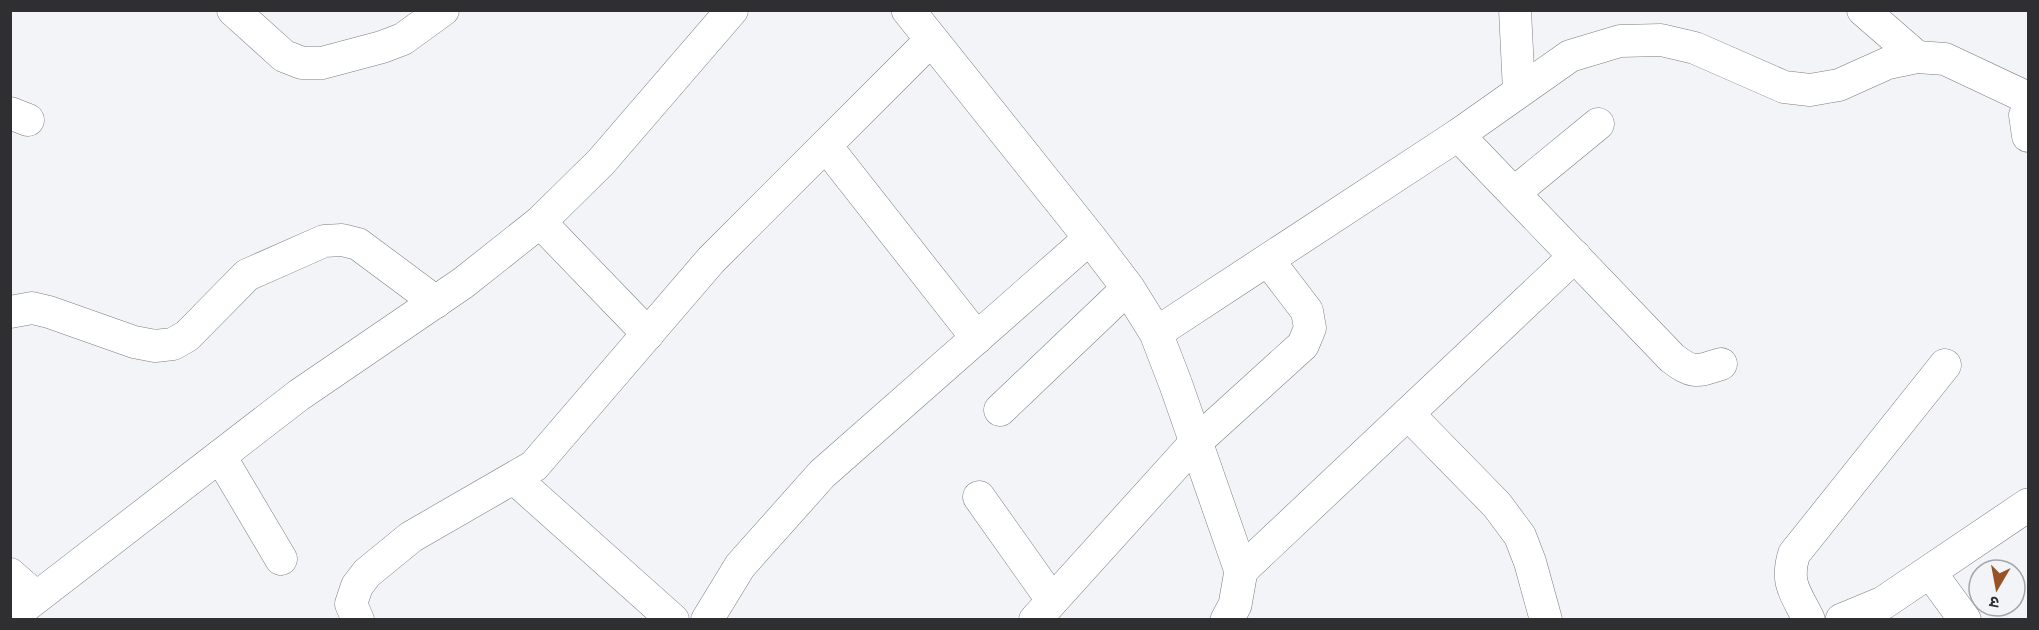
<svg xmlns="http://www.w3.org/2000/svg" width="2039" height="630" font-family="'Nunito Sans','Noto Sans Devanagari',sans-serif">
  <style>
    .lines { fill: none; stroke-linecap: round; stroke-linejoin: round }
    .minor-casing { stroke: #7c7e81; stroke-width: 33 }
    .tertiary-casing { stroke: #7c7e81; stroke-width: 34 }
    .minor { stroke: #fff; stroke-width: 32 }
    .tertiary { stroke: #fff; stroke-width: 33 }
  </style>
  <rect width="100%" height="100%" fill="#f2f4f8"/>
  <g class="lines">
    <!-- minor casing -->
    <g class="minor-casing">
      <g id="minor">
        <polyline points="233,10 284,56 302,63 322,63 382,47 403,39 443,10"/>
        <polyline points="1515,10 1519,91"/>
        <polyline points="1863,10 1917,57"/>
        <polyline points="2028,108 2025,115 2028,136"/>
        <polyline points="10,113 28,120"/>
        <path d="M 1458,135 L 1672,358 C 1693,374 1696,372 1721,364"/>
        <polyline points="826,146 977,338"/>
        <polyline points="1514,193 1598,124"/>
        <polyline points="540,222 648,334"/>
        <polyline points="10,312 32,308 49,312 134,342 155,346 173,344 187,336 247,275 324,241 342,240 358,244 436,302"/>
        <polyline points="1156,333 1458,135 1570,56 1620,41 1661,40 1695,48 1784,87 1810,90 1839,85 1888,63 1917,57 1945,59 2028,98"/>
        <polyline points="1000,410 1128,288"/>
        <polyline points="1408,414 1497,505 1520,536 1530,562 1546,620"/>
        <polyline points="220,456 281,559"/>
        <polyline points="514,478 673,620"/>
        <polyline points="979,497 1052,600"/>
        <polyline points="1241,571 1575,256"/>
        <polyline points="1930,572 1965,620"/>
        <polyline points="10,574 36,597"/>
        <polyline points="10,618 299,395 463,283 540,222 601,162 732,10"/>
        <polyline points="358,620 351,604 357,586 367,573 411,537 534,466 711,260 931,40"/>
        <polyline points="707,620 740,566 822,474 1090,238"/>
        <polyline points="1035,620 1195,443 1303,345 1310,328 1307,311 1268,260"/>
        <path d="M 1809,620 C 1796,593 1785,584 1794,554 L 1945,365"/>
      </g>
    </g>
    <!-- tertiary casing -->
    <g class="tertiary-casing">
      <g id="tertiary">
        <polyline points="908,10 1090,238 1128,288 1156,333 1176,385 1241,571 1235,605 1227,620"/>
        <polyline points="1842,620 1883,603 2028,505"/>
      </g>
    </g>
    <!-- minor -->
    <use href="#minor" class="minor"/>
    <!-- tertiary -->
    <use href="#tertiary" class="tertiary"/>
  </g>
  <!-- border -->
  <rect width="2039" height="630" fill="none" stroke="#2f2f31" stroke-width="24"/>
  <!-- north arrow -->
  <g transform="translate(1997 588) rotate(190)"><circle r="28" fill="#f2f4f8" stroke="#a4a5a8" stroke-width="1.5"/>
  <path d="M0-4.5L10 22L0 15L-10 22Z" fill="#975326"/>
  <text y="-9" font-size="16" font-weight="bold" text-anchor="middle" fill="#2f2f31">उ</text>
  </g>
</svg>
